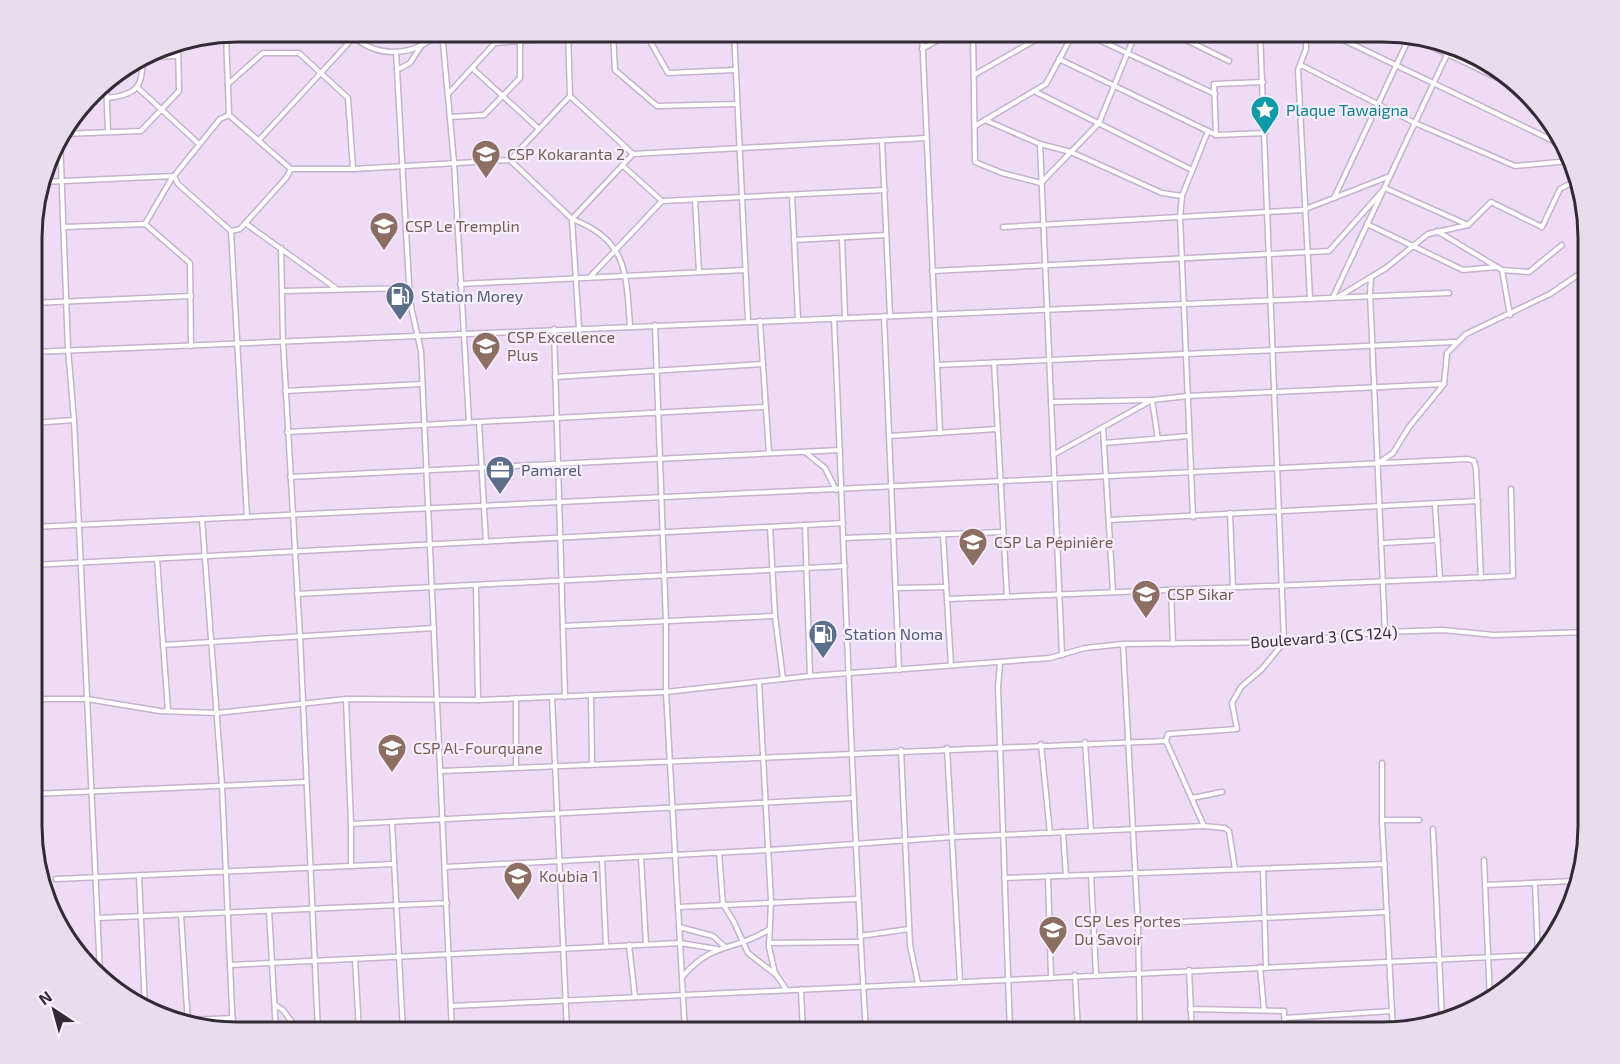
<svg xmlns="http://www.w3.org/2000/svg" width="1620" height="1064" font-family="'Exo 2',sans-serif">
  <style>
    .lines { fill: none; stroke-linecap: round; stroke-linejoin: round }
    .minor-casing { stroke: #c4b3cc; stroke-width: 7 }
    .minor { stroke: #fff; stroke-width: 4 }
    .labels { text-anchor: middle; stroke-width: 4.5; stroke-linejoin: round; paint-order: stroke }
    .culture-label { font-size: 16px; fill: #0d838f; stroke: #f7edfc; text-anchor: start }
    .education-label { font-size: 16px; fill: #785e54; stroke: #f7edfc; text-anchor: start }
    .service-label { font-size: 16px; fill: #4e5e75; stroke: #f7edfc; text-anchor: start }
    .street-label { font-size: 16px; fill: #322b34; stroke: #f7edfc }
    .rim { fill: none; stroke: #322b34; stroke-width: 3 }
  </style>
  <rect width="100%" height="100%" fill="#eedcf6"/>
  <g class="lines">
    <!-- minor casing -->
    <g class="minor-casing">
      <g id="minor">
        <path d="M 349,32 C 374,59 414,58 439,32"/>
        <polyline points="442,32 454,162 469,422"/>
        <polyline points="568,32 570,96"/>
        <polyline points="613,32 615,70 657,106 737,104"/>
        <polyline points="648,32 649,39 668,73 735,70"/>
        <polyline points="734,32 748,320"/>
        <polyline points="788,32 797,32"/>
        <polyline points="922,32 940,433"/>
        <polyline points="973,32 975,162 1002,173 1041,183 1099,123 1136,32"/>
        <polyline points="1082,32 1215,94"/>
        <polyline points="1170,32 1229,61"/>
        <polyline points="1306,32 1306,49 1298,70 1310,298"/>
        <polyline points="1327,32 1564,146"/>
        <polyline points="226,34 229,115"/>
        <polyline points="1409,36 1515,86"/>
        <polyline points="922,49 952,32"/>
        <polyline points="396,52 410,302 421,351 452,1032"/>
        <polyline points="143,57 178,56"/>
        <polyline points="1059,59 1216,135 1265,133"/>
        <polyline points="1301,65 1415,123 1515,166 1569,161"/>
        <polyline points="472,68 539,129"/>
        <polyline points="397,70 410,63 421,46"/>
        <polyline points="974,75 1049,32"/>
        <polyline points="106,80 108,132"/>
        <polyline points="228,84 263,53 299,53 348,98 353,169"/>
        <polyline points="137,87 199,144"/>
        <polyline points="1034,91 1192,170"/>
        <polyline points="448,94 495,43 568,37"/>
        <path d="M 107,98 C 135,95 144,88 142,58"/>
        <polygon points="229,115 291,169 286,178 240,229 231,231 178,184 174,176 220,119"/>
        <polyline points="450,117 484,115 520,78 520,41"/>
        <polyline points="985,120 1040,144 1071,152 1162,193 1182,196"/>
        <polyline points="975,126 1046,84 1074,32"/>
        <polyline points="62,134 141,131 179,91 178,43"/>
        <polyline points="1216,135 1214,84 1263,82"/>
        <polyline points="60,137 68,349 74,420 100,973"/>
        <polyline points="259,140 354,37"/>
        <polyline points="882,141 890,315"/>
        <polyline points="1040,144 1062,655"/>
        <polyline points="633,154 570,96 510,160 572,219 633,154 926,138"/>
        <polyline points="622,165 662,201"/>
        <polyline points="291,169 353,169 510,160"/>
        <polyline points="42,182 174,176"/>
        <polyline points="792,195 798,319"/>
        <polyline points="1334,198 1410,36"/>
        <polyline points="695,200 699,272"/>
        <polyline points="245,223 337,289"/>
        <polyline points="145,224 173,176"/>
        <polyline points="1367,224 1463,270 1497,267"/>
        <polyline points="65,227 145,224 190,263 191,346"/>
        <polyline points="1003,227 1303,210 1390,176"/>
        <polyline points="231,231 247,517"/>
        <polyline points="1437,231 1502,270 1529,272 1562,245"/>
        <polyline points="842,238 845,317"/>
        <polyline points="794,240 886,235"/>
        <polyline points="281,248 283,341 300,636 318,1032"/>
        <polyline points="1502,270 1510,315"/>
        <polyline points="932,271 1329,251 1385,188 1468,225"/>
        <polyline points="590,277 662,201 885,190"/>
        <polyline points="1371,278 1370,293 1385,632"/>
        <polyline points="460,284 745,270"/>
        <polyline points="282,291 409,288"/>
        <polyline points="1333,297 1452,44"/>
        <polyline points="1338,297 1386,268 1428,234 1468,225 1491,202 1542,227 1560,189 1575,181"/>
        <polyline points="33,303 191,296"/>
        <polyline points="884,316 899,670"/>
        <path d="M 834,318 C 845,556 851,794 866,1032"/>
        <polyline points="760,321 769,453"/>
        <polyline points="655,325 666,622 666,692 685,1032"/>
        <path d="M 579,328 L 572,219 C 628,240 626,273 630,326"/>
        <polyline points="554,329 565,697"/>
        <polyline points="33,352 1449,293"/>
        <polyline points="994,362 1007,596"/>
        <polyline points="937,365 1455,342"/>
        <polyline points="555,377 763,364"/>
        <polyline points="285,391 422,384"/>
        <polyline points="1051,402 1152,400 1188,396 1444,384"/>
        <polyline points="479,422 486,542"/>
        <polyline points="33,423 74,420"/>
        <polyline points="1103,428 1113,592"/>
        <polyline points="287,432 766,407"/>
        <polyline points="889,436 997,429"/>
        <polyline points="1104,443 1189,436"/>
        <polyline points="805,452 825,468 836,490"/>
        <polyline points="1053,455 1152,400 1158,439"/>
        <polyline points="1380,462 1393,453 1409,427 1444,384 1447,353 1466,334 1550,294 1588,268"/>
        <polyline points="290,477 840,450"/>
        <polyline points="1435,505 1440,579"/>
        <polyline points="1230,513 1233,587"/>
        <polyline points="1193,517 1180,217 1182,196 1208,131"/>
        <polyline points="202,519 222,785 233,1032"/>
        <polyline points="1109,520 1478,501"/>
        <polyline points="805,525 810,676"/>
        <polyline points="33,527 1468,459 1474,461 1476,469 1481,578"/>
        <polyline points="770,527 775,616 783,679"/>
        <polyline points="943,534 951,665"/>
        <polyline points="844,538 1003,532"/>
        <polyline points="1383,543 1438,540"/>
        <polyline points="157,559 168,711"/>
        <polyline points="33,565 843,523"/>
        <polyline points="476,585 478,700"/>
        <polyline points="896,588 946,587"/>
        <polyline points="1171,590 1173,644"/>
        <polyline points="297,594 845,566"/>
        <polyline points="948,599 1513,576 1511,489"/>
        <polyline points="563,626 775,616"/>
        <polyline points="1123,644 1138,924 1140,1032"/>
        <polyline points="163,645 434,628"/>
        <polyline points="1000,663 998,687 1010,1032"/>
        <polyline points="759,682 771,901 769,947 775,973 786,989"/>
        <polyline points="591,695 592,764"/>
        <polyline points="552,697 567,1032"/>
        <polyline points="516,698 516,767"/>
        <polyline points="33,699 87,699 160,711 217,713 346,699 478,700 666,692 810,676 1050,658 1085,648 1123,644 1284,642 1385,632 1443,630 1494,635 1588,632"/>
        <polyline points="346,699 351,824 854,798"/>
        <polyline points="1166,741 1168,734 1237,729 1232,703 1241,687 1262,669 1284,642 1260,32"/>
        <polyline points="1166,741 1204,826"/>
        <polyline points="1085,742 1091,830"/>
        <polyline points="1041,744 1050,833"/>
        <polyline points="947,748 960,981"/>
        <polyline points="901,750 910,945 918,983"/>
        <polyline points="1382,763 1382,820 1393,1032"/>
        <polyline points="441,771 1166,741"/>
        <polyline points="33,794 306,782"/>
        <polyline points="1192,798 1222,792"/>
        <polyline points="1382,820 1419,820"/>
        <polyline points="392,822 403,1032"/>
        <polyline points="1433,829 1442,1018"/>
        <polyline points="1063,832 1066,876"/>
        <polyline points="719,853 723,904 734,922 748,953 775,974"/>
        <polyline points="641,857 646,944"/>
        <polyline points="602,859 606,946"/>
        <polyline points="1484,860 1490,1000"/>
        <polyline points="351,866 351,824"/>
        <polyline points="445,867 769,850 953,837 1204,826 1225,828 1229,831 1235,869"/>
        <polyline points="1263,869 1266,967"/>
        <polyline points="1091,875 1096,974"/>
        <polyline points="139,876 145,1008"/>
        <polyline points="1048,876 1051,976"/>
        <polyline points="1004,878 1385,864"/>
        <polyline points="56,879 394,864"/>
        <polyline points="1485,885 1574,881"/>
        <polyline points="678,907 858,899"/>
        <polyline points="269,911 276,1032"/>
        <polyline points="181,915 188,1024"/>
        <polyline points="97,918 447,903"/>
        <polyline points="1138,924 1387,912"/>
        <polyline points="679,927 713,936 724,946"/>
        <polyline points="860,936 909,929"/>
        <polyline points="769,943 860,942"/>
        <polyline points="629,945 635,997"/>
        <polyline points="355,959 359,1032"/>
        <polyline points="230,965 680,943 717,949"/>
        <polyline points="1260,967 1264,1010"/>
        <polyline points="1189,970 1192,1032"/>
        <polyline points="1075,975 1078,1032"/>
        <path d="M 682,977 C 714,940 734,952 768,930"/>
        <polyline points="801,989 803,1032"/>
        <polyline points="275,1005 283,1010 299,1032"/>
        <polyline points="451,1006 1538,955 1535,883"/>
        <polyline points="1190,1009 1284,1011 1285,1032"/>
        <polyline points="1285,1018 1392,1011"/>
        <polyline points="170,1021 233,1018"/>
        <polyline points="987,1032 1140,1025"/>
      </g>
    </g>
    <!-- minor -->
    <use href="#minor" class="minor"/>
  </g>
  <!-- icons -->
  <defs>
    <g id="sight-pin" transform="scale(1.5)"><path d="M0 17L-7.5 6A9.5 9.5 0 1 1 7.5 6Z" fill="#0f9aa8" stroke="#f7edfc"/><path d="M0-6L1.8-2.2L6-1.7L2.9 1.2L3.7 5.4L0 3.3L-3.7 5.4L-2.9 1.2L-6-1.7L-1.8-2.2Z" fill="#fff"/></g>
    <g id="school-pin" transform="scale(1.5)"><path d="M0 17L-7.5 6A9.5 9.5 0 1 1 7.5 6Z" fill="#8d6e63" stroke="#f7edfc"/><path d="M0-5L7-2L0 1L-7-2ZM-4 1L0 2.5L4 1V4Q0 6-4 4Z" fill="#fff"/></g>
    <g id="fuel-pin" transform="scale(1.5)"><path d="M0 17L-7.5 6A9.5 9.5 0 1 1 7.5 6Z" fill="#5c6f8a" stroke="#f7edfc"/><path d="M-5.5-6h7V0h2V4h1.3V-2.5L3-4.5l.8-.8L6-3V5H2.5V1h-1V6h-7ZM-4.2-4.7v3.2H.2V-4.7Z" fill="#fff"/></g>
    <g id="office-pin" transform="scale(1.5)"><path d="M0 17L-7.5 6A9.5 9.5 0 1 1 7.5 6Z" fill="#5c6f8a" stroke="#f7edfc"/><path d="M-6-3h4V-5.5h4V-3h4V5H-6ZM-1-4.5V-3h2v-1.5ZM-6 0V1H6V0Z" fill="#fff"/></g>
  </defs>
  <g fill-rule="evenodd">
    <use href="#sight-pin" x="1265" y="110"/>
    <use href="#school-pin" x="486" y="154"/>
    <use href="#school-pin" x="384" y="226"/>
    <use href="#fuel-pin" x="400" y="296"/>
    <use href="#school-pin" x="486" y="346"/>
    <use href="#office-pin" x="500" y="470"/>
    <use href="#school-pin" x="973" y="542"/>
    <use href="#school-pin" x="1146" y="594"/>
    <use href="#fuel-pin" x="823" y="634"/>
    <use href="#school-pin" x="392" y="748"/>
    <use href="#school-pin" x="518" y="876"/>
    <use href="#school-pin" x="1053" y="930"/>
  </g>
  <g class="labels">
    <!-- culture labels -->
    <g class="culture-label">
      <text x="1286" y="116">Plaque Tawaigna</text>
    </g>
    <!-- education labels -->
    <g class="education-label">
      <text x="507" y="160">CSP Kokaranta 2</text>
      <text x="405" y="232">CSP Le Tremplin</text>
      <text x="507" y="343">CSP Excellence<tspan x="507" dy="18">Plus</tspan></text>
      <text x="994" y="548">CSP La Pépiniêre</text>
      <text x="1167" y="600">CSP Sikar</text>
      <text x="413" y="754">CSP Al-Fourquane</text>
      <text x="539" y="882">Koubia 1</text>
      <text x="1074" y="927">CSP Les Portes<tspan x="1074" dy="18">Du Savoir</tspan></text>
    </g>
    <!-- service labels -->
    <g class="service-label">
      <text x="421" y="302">Station Morey</text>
      <text x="521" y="476">Pamarel</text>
      <text x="844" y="640">Station Noma</text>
    </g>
    <!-- street labels -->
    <g class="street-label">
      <text transform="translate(1324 637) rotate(-4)" y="6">Boulevard 3 (CS 124)</text>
    </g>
  </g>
  <!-- crop -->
  <path d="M0 0H1620V1064H0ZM238 42H1382A196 196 0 0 1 1578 238V826A196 196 0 0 1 1382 1022H238A196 196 0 0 1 42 826V238A196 196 0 0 1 238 42Z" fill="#e7ddec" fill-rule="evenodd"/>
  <path class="rim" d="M238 42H1382A196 196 0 0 1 1578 238V826A196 196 0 0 1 1382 1022H238A196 196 0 0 1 42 826V238A196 196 0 0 1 238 42Z"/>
  <!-- north arrow -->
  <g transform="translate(54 1010) rotate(324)" stroke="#f7edfc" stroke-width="4.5" paint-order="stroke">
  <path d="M0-4.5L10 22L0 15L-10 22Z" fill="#322b34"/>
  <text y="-9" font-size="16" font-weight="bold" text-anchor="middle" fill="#322b34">N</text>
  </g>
</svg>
